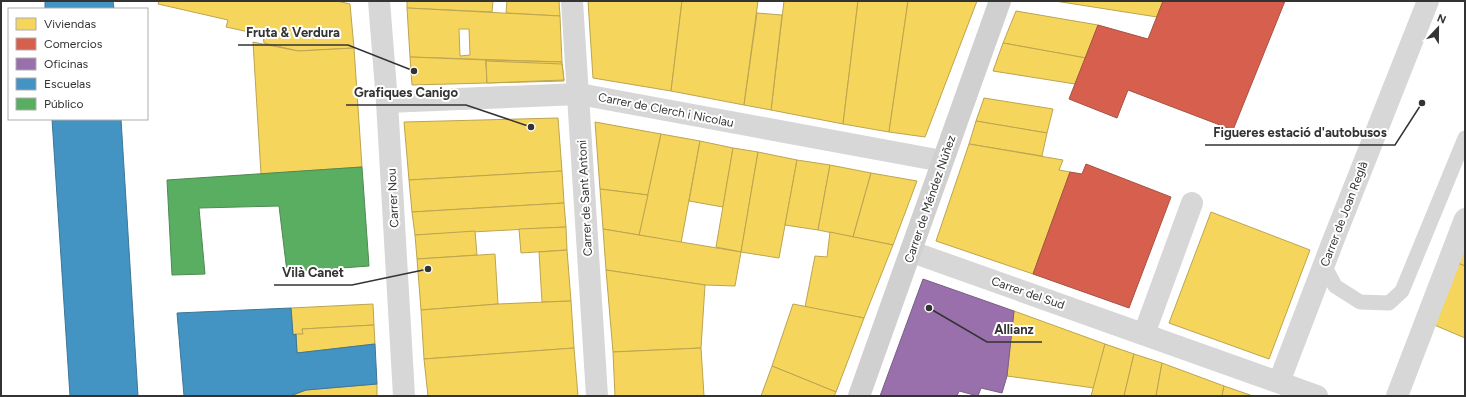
<svg xmlns="http://www.w3.org/2000/svg" width="1466" height="397" font-family="Figtree,sans-serif">
  <style>
    .homes { fill: #f6d55c; stroke: #bca450; fill-rule: evenodd }
    .shops { fill: #d6604d; stroke: #a55245 }
    .offices { fill: #9970ab; stroke: #7a5e87 }
    .schools { fill: #4393c3; stroke: #3e7698 }
    .public { fill: #5aae61; stroke: #4e8953 }
    .lines { fill: none; stroke-linecap: round; stroke-linejoin: round }
    .lane { stroke: #d7d7d7; stroke-width: 15 }
    .street { stroke: #d7d7d7; stroke-width: 22 }
    .secondary { stroke: #d0d0d0; stroke-width: 22 }
    .labels { text-anchor: middle; stroke-width: 4; stroke-linejoin: round; paint-order: stroke }
    .street-label { font-size: 12px; fill: #333; stroke: #fff }
    .leader { fill: none; stroke: #333; stroke-width: 1.5 }
    .callout-dot { fill: #333; stroke: #fff; stroke-width: 1.5 }
    .callout-label { font-size: 13px; text-anchor: middle; font-weight: bold; fill: #333; stroke: #fff; stroke-width: 4; stroke-linejoin: round; paint-order: stroke }
  </style>
  <rect width="100%" height="100%" fill="#fff"/>
  <!-- homes -->
  <g class="homes">
    <polygon points="159,1 337,1 350,4 354,48 298,51 264,43 263,35 226,27 228,20 158,4"/>
    <polygon points="407,1 493,1 492,12 407,8"/>
    <polygon points="507,1 559,1 560,16 506,13"/>
    <polygon points="588,1 682,1 671,91 593,78"/>
    <polygon points="682,1 758,1 744,105 671,91"/>
    <polygon points="784,1 858,1 843,124 771,110"/>
    <polygon points="858,1 908,1 889,132 843,124"/>
    <polygon points="908,1 977,1 925,137 889,132"/>
    <polygon points="1055,1 1163,1 1157,17"/>
    <path d="M 407,8 L 560,16 L 562,62 L 410,57 ZM 459,29 L 469,29 L 470,55 L 460,56 Z"/>
    <polygon points="1016,11 1098,25 1086,58 1003,43"/>
    <polygon points="757,13 782,15 771,110 744,105"/>
    <polygon points="253,42 298,51 354,48 362,167 261,174"/>
    <polygon points="1003,43 1086,58 1075,84 993,71"/>
    <polygon points="410,57 486,60 487,83 412,85"/>
    <polygon points="486,60 562,62 564,81 487,83"/>
    <polygon points="486,61 562,64 564,80 487,83"/>
    <polygon points="984,98 1053,109 1047,133 976,121"/>
    <polygon points="558,118 562,171 409,180 404,122"/>
    <polygon points="976,121 1047,133 1042,156 969,144"/>
    <polygon points="595,122 661,134 648,195 600,189"/>
    <polygon points="661,134 700,141 681,243 639,235"/>
    <polygon points="700,141 733,148 723,207 689,201"/>
    <polygon points="969,144 1063,160 1059,170 1070,172 1033,274 936,241"/>
    <polygon points="733,148 758,152 741,252 716,247"/>
    <polygon points="758,152 797,160 779,258 741,252"/>
    <polygon points="797,160 830,165 818,230 785,225"/>
    <polygon points="830,165 871,173 853,237 818,230"/>
    <polygon points="562,171 564,203 412,212 409,180"/>
    <polygon points="871,173 917,181 893,245 853,237"/>
    <polygon points="600,189 648,195 639,235 603,229"/>
    <polygon points="564,203 566,227 415,235 412,212"/>
    <polygon points="1211,212 1310,250 1269,359 1169,323"/>
    <polygon points="566,227 567,250 521,253 519,229"/>
    <polygon points="603,229 741,252 735,286 705,285 606,270"/>
    <polygon points="475,231 477,255 417,259 415,235"/>
    <polygon points="830,232 893,245 864,318 805,307 815,256 827,257"/>
    <polygon points="1465,236 1465,266 1455,262"/>
    <polygon points="567,250 571,301 542,302 539,252"/>
    <polygon points="495,254 498,304 421,310 417,259"/>
    <polygon points="1455,262 1465,266 1465,338 1432,324"/>
    <polygon points="606,270 705,285 701,348 613,352"/>
    <polygon points="571,301 574,348 424,359 421,310 498,304"/>
    <polygon points="373,304 374,325 302,329 303,334 293,335 291,308"/>
    <polygon points="793,304 864,318 836,392 772,366"/>
    <polygon points="1014,311 1105,344 1094,388 1007,376"/>
    <polygon points="374,325 375,344 297,353 296,334 303,334 302,329"/>
    <polygon points="1105,344 1134,354 1124,396 1091,396"/>
    <polygon points="574,348 578,396 428,396 424,359"/>
    <polygon points="701,348 704,396 615,396 613,352"/>
    <polygon points="1134,354 1162,363 1156,396 1124,396"/>
    <polygon points="1162,363 1224,386 1222,396 1156,396"/>
    <polygon points="772,366 836,392 834,396 761,396"/>
    <polygon points="377,384 377,396 290,396 306,390"/>
    <polygon points="1224,386 1253,396 1222,396"/>
  </g>
  <!-- shops -->
  <g class="shops">
    <polygon points="1163,1 1285,1 1233,130 1128,90 1117,118 1069,99 1098,25 1148,39"/>
    <polygon points="1086,164 1171,197 1129,308 1033,274 1070,172 1082,174"/>
  </g>
  <!-- offices -->
  <polygon class="offices" points="923,279 1014,311 1007,376 1002,393 981,388 978,396 959,391 957,396 880,396"/>
  <!-- schools -->
  <g class="schools">
    <polygon points="45,1 113,1 114,9 45,9"/>
    <polygon points="52,119 121,119 138,396 70,396"/>
    <polygon points="291,308 293,335 296,334 297,353 375,344 377,384 306,390 290,396 184,396 177,313"/>
  </g>
  <!-- public -->
  <polygon class="public" points="362,167 369,266 287,272 279,206 199,208 205,274 172,275 167,180"/>
  <g class="lines">
    <!-- lane -->
    <polyline class="lane" points="1324,265 1335,286 1360,302 1389,303 1402,291 1465,138"/>
    <!-- street -->
    <g class="street">
      <polyline points="379,1 387,102 404,396"/>
      <polyline points="572,1 597,396"/>
      <polyline points="387,102 579,94 942,161"/>
      <polyline points="912,252 1317,396"/>
      <polyline points="1144,334 1192,203"/>
      <polyline points="1279,382 1333,241 1428,1"/>
      <polyline points="1397,396 1465,219"/>
    </g>
    <!-- secondary -->
    <path class="secondary" d="M 859,396 C 907,265 953,133 1000,1"/>
  </g>
  <g class="labels">
    <!-- street labels -->
    <g class="street-label">
      <text transform="translate(666 110) rotate(11)" y="4">Carrer de Clerch i Nicolau</text>
      <text transform="translate(393 198) rotate(-93)" y="4">Carrer Nou</text>
      <text transform="translate(585 198) rotate(-93)" y="4">Carrer de Sant Antoni</text>
      <text transform="translate(930 199) rotate(-71)" y="4">Carrer de Méndez Núñez</text>
      <text transform="translate(1344 214) rotate(-69)" y="4">Carrer de Joan Reglà</text>
      <text transform="translate(1028 293) rotate(19)" y="4">Carrer del Sud</text>
    </g>
  </g>
  <!-- callouts -->
  <path class="leader" d="M414 71L348 45H238M531 127L466 105H346M1422 103L1395 145H1205M428 269L352 285H274M929 308L987 342H1042"/>
  <g class="callout-dot">
    <circle cx="414" cy="71" r="4"/>
    <circle cx="531" cy="127" r="4"/>
    <circle cx="1422" cy="103" r="4"/>
    <circle cx="428" cy="269" r="4"/>
    <circle cx="929" cy="308" r="4"/>
  </g>
  <g class="callout-label">
    <text x="293" y="37">Fruta &amp; Verdura</text>
    <text x="406" y="97">Grafiques Canigo</text>
    <text x="1300" y="137">Figueres estació d'autobusos</text>
    <text x="313" y="277">Vilà Canet</text>
    <text x="1014" y="334">Allianz</text>
  </g>
  <!-- border -->
  <rect width="1466" height="397" fill="none" stroke="#333333" stroke-width="4"/>
  <!-- legend -->
  <rect x="8" y="8" width="140" height="112" fill="#ffffff" stroke="#adadad"/>
  <rect x="16" y="18" width="20" height="12" fill="#f6d55c" stroke="#adadad"/>
  <text x="44" y="28" font-size="12" fill="#333333">Viviendas</text>
  <rect x="16" y="38" width="20" height="12" fill="#d6604d" stroke="#adadad"/>
  <text x="44" y="48" font-size="12" fill="#333333">Comercios</text>
  <rect x="16" y="58" width="20" height="12" fill="#9970ab" stroke="#adadad"/>
  <text x="44" y="68" font-size="12" fill="#333333">Oficinas</text>
  <rect x="16" y="78" width="20" height="12" fill="#4393c3" stroke="#adadad"/>
  <text x="44" y="88" font-size="12" fill="#333333">Escuelas</text>
  <rect x="16" y="98" width="20" height="12" fill="#5aae61" stroke="#adadad"/>
  <text x="44" y="108" font-size="12" fill="#333333">Público</text>
  <!-- north arrow -->
  <g transform="translate(1438 28) rotate(22)" stroke="#ffffff" stroke-width="3" paint-order="stroke">
  <path d="M0-3L7 15L0 10L-7 15Z" fill="#333333"/>
  <text y="-6" font-size="11" font-weight="bold" text-anchor="middle" fill="#333333">N</text>
  </g>
</svg>
